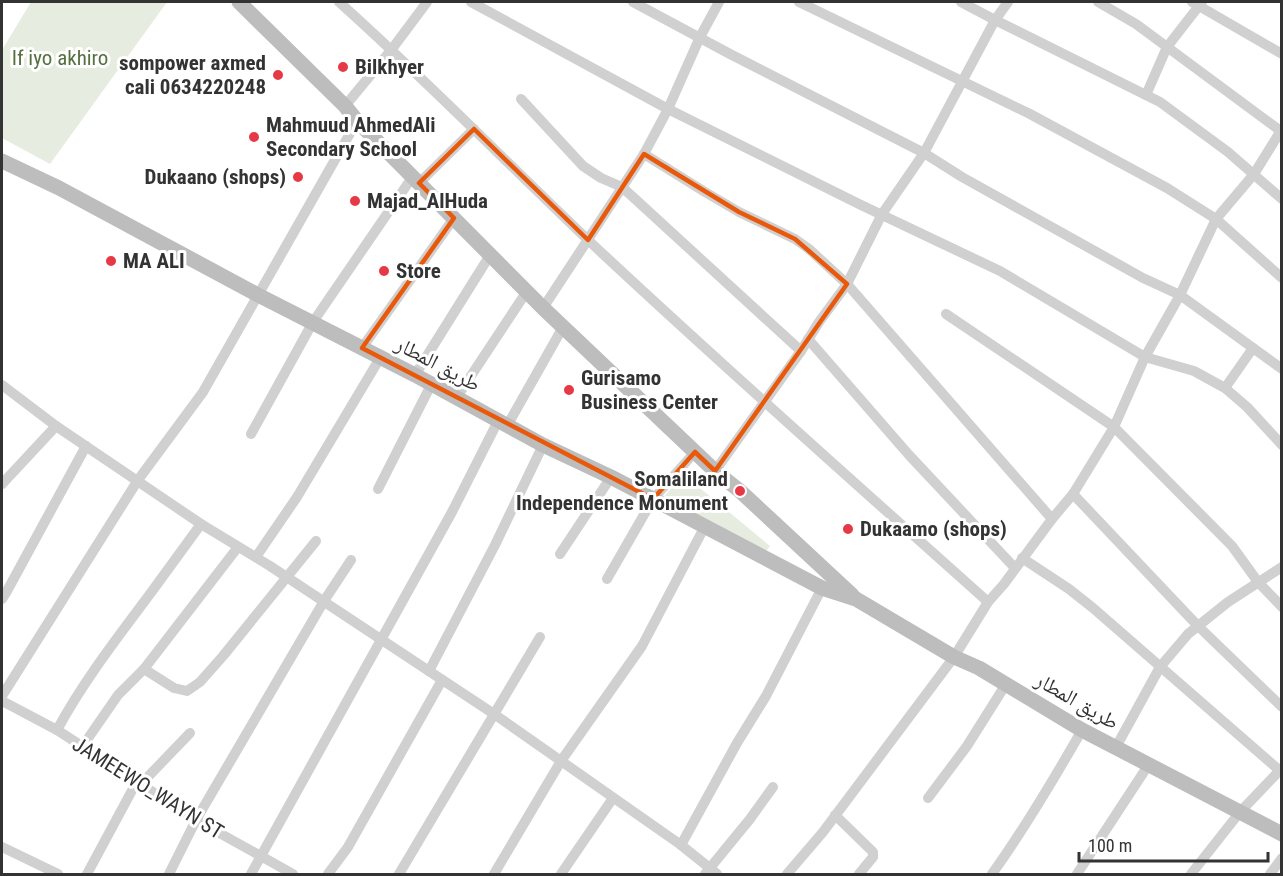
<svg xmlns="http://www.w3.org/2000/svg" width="1283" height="876" font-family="'Roboto Condensed','Noto Naskh Arabic',sans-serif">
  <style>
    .green { fill: #e6ecdf }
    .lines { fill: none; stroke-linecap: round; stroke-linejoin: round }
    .street { stroke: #d0d0d0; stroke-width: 10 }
    .secondary { stroke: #bdbdbd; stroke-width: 15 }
    .marked { fill: none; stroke: #e8590c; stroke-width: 4.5; stroke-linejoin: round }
    .poi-dot { fill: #e63946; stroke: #fff; stroke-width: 2 }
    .labels { text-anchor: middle; stroke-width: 6; stroke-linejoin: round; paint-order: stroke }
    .park-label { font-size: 21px; fill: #56703f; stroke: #fff }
    .poi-label { font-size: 21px; font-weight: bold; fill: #333; stroke: #fff; text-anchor: start }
    .street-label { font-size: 21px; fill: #333; stroke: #fff }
  </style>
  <rect width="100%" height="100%" fill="#fff"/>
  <!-- green -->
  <g class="green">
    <polygon points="31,2 167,2 50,164 2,138 2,50"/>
    <polygon points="683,474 770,546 765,553 664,497"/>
  </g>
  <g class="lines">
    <!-- street -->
    <g class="street">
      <path d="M 339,2 C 424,78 505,161 588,240 C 719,363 854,482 988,602"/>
      <polyline points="471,2 668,109 861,205 1000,271 1145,357 1194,371 1225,388 1247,407 1282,445"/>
      <polyline points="633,2 730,54 924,153 962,177 1143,278 1180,295 1282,369"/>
      <polyline points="799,2 1030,114 1167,188 1216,219 1282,278"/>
      <polyline points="961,2 995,20 1160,102 1228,152 1282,199"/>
      <polyline points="1098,2 1136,24 1282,132"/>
      <polyline points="1192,2 1282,54"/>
      <polyline points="1146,95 1167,47 1202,2"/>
      <polyline points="521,99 583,166 601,178 622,187 801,351"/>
      <polyline points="345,106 392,49 427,2"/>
      <polyline points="644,154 705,192 739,212 795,239 809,249 847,284 1052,519"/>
      <polyline points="419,183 474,129"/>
      <polyline points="543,308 644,154 668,109 700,37 719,2"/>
      <polyline points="946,314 1114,427 1232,546 1258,582 1282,607"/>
      <polyline points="808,339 909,455 1015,568"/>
      <polyline points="362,348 454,218"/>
      <polyline points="415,375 490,255"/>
      <polyline points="2,385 56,426 201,524 270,566 494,714 681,845 717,874"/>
      <polyline points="1225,388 1253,348"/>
      <polyline points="457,397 527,291"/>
      <polyline points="507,426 563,327"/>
      <polyline points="251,434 313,322 413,176"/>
      <polyline points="715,471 801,351 819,322 847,284 882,214 924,153 995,20 1008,2"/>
      <polyline points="2,484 56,426"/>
      <polyline points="378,489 431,385"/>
      <polyline points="1073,494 1198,626 1282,707"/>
      <polyline points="560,554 611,477"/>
      <polyline points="256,557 297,497 380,358"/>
      <polyline points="1022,558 1069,589 1093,608 1279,770"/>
      <polyline points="607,579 653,499 695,452"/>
      <polyline points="2,599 7,591 86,446"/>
      <polyline points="144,669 174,688 187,691 200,682 223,656 316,541"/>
      <polyline points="429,671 495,545 543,445"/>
      <polyline points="2,696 138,480 203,392 357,121"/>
      <polyline points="2,701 57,730 196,820 293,874"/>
      <path d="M 57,730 C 83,682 117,638 150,594 C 167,571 184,547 201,524"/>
      <polyline points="82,747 118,695 144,669 238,547"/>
      <polyline points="1116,747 1160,667 1188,634 1228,602 1282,567"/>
      <polyline points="140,785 190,733"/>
      <polyline points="928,798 967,746 1006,684"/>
      <polyline points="835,815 873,852 873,857 859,874"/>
      <polyline points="681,845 737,743 766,696 822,588"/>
      <polyline points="2,847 58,874"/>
      <polyline points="87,874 136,783"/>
      <polyline points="169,874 196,820 324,601 351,560"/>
      <polyline points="251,874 452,512 498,421"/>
      <polyline points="328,874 348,847 442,680"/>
      <polyline points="399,874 540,637"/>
      <polyline points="494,874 561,761 642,646 705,526"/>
      <polyline points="561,874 613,798"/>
      <polyline points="705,874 750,819 773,787"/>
      <polyline points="787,874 823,832 954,657 988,602 1004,584 1052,519 1073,494 1114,427 1145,357 1180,295 1216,219 1254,174 1282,129"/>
      <path d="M 992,874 C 1025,828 1054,779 1082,730"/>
      <polyline points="1077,874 1149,764"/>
      <polyline points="1191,874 1240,812 1282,768"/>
      <polyline points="1270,874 1282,858"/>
    </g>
    <!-- secondary -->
    <g class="secondary">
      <polyline points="239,2 345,106 357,121 543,308 715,471 740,491 852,595"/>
      <polyline points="2,161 59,188 258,295 415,375 543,445 611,477 822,588 856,599 954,657 979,668 1082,730 1282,834"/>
    </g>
  </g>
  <!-- marked area -->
  <path class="marked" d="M 474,129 L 588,240 L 644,154 L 739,212 L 795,239 L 847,284 L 715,471 L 695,452 L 653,499 L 362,348 L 454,218 L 419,183 Z"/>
  <!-- markers -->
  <g class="poi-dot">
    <circle cx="343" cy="67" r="6"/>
    <circle cx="278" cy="75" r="6"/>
    <circle cx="254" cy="137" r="6"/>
    <circle cx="298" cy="177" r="6"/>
    <circle cx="355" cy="201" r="6"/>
    <circle cx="111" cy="261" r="6"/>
    <circle cx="384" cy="271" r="6"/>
    <circle cx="569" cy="390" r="6"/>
    <circle cx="740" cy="491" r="6"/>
    <circle cx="848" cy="529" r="6"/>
  </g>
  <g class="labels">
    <!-- park labels -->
    <g class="park-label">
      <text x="60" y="65">If iyo akhiro</text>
    </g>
    <!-- poi labels -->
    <g class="poi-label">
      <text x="266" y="70" text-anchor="end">sompower axmed<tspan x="266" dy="24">cali 0634220248</tspan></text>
      <text x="355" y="74">Bilkhyer</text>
      <text x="266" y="132">Mahmuud AhmedAli<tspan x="266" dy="24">Secondary School</tspan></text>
      <text x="286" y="184" text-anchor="end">Dukaano (shops)</text>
      <text x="367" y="208">Majad_AlHuda</text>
      <text x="123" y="268">MA ALI</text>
      <text x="396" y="278">Store</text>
      <text x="581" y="385">Gurisamo<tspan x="581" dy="24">Business Center</tspan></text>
      <text x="728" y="486" text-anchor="end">Somaliland<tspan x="728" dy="24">Independence Monument</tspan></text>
      <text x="860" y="536">Dukaamo (shops)</text>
    </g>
    <!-- street labels -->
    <g class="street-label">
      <text transform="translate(438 364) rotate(28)" y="7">طريق المطار</text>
      <text transform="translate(1077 701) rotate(30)" y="7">طريق المطار</text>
      <text transform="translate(148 788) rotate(32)" y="7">JAMEEWO_WAYN ST</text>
    </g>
  </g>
  <!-- border -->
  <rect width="1283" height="876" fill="none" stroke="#333333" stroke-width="6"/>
  <!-- scale -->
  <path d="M1079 852v9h189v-9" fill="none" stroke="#333333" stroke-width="3"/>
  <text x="1088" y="852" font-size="18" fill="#333333" stroke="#ffffff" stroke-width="4.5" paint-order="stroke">100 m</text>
</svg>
